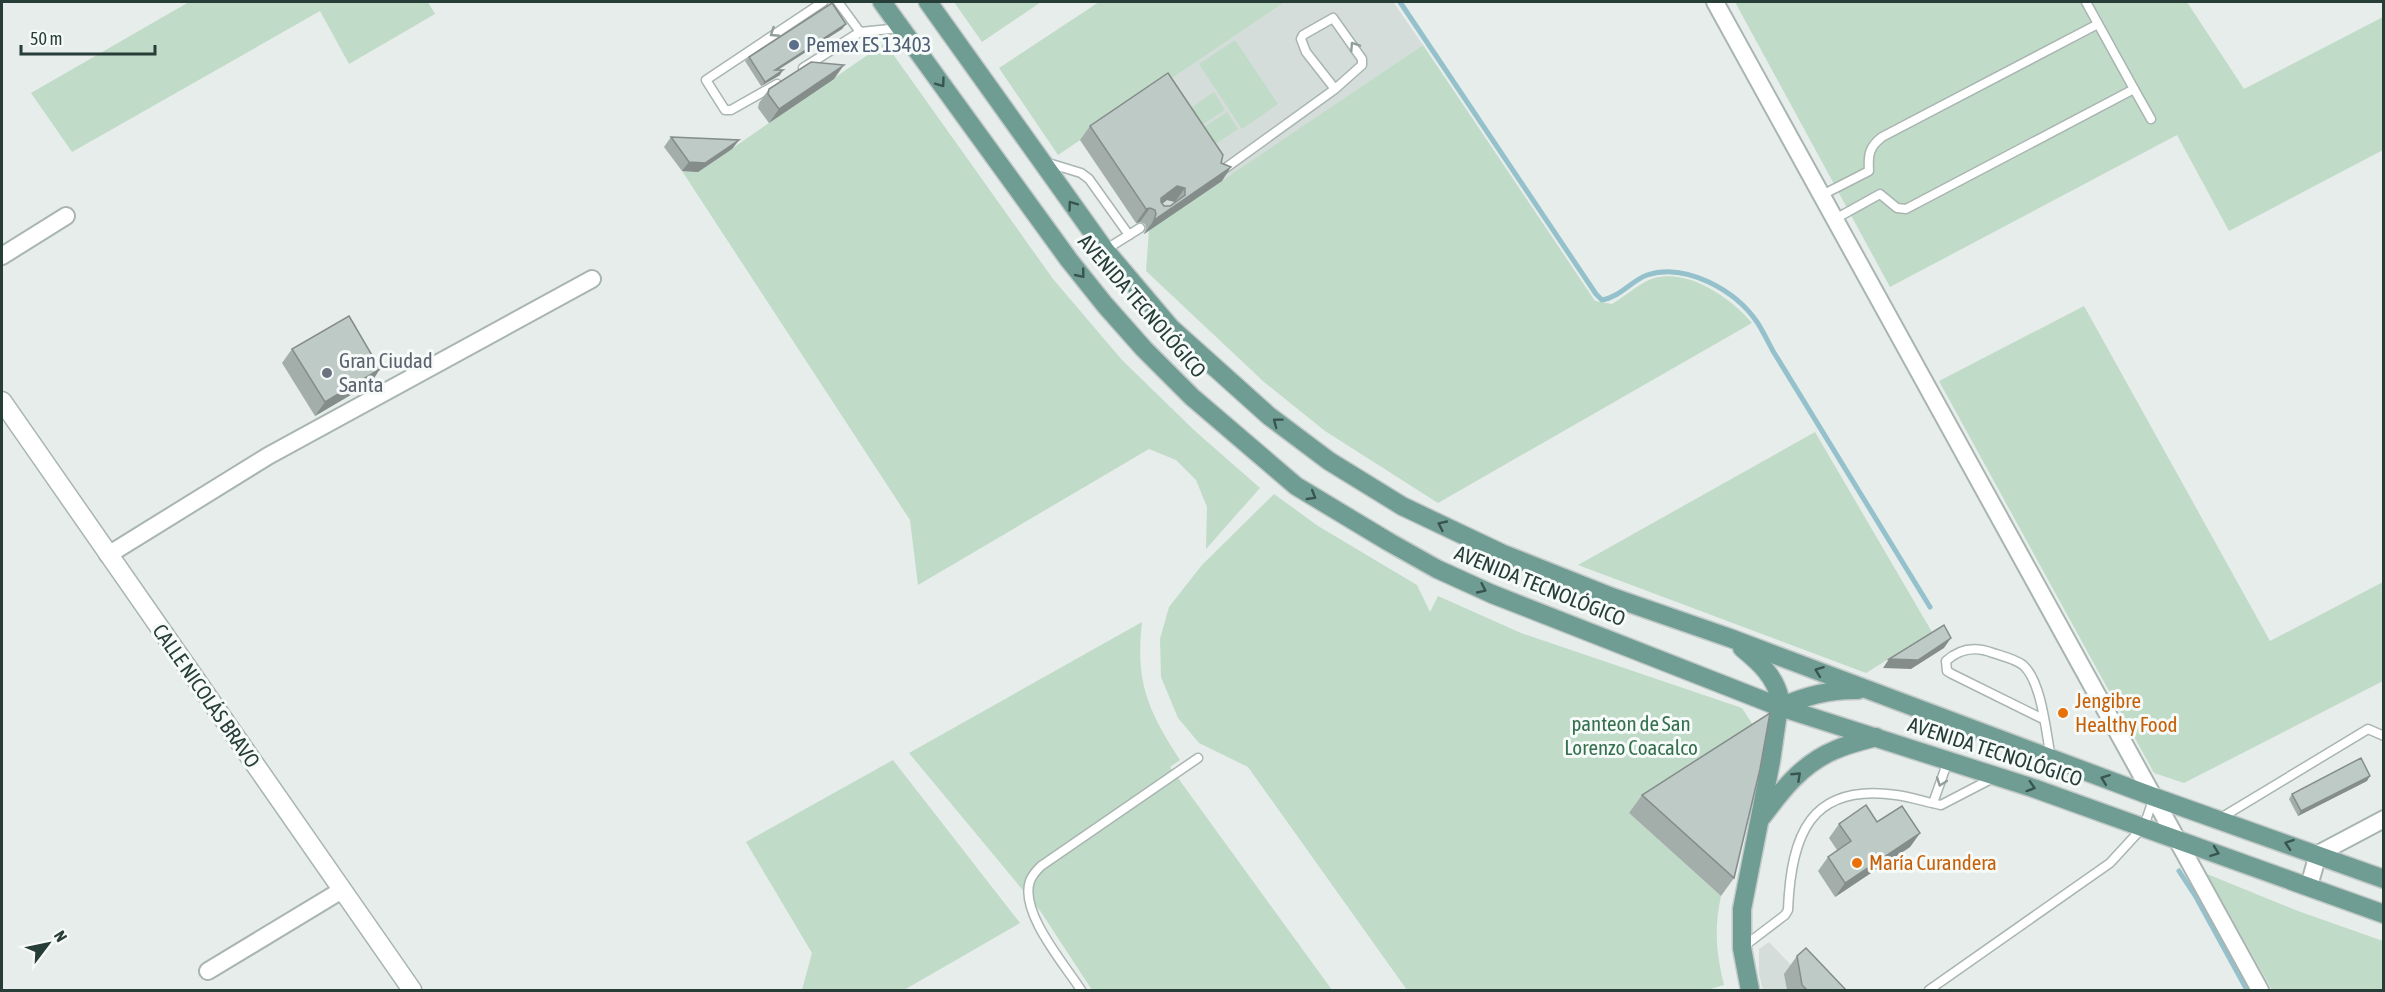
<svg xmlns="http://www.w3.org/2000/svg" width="2385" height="992" font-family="'Asap Condensed',sans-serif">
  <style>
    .built { fill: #d4ddd9 }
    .green { fill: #c1dbc9 }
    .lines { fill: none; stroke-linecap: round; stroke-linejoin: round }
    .stream { stroke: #94c1cb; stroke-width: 5 }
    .service-casing { stroke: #a9b5b1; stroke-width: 11 }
    .minor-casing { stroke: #a9b5b1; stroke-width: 20 }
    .tertiary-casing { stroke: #a9b5b1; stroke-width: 21 }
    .primary-casing { stroke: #c2c9c7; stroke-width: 21 }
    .service { stroke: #fff; stroke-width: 8 }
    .minor { stroke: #fff; stroke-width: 16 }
    .tertiary { stroke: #fff; stroke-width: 18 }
    .primary { stroke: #6f9d93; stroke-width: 18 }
    .wall { fill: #a3aeaa; fill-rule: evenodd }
    .shaded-wall { fill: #858d8b }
    .building { fill: #becac6; stroke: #858d8b; stroke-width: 1.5; fill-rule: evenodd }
    .oneway { stroke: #929e9c }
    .oneway2 { stroke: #38554f }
    .service-dot { fill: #5c6f8a; stroke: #f6faf8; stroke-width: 2 }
    .worship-dot { fill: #6b7280; stroke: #f6faf8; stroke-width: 2 }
    .food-dot { fill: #e8710a; stroke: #f6faf8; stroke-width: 2 }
    .labels { text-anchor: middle; stroke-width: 6; stroke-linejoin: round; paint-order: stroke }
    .service-label { font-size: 21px; fill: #4e5e75; stroke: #f6faf8; text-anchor: start }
    .street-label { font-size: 21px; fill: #263d38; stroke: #f6faf8 }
    .worship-label { font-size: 21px; fill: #5b616d; stroke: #f6faf8; text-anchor: start }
    .food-label { font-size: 21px; fill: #c56008; stroke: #f6faf8; text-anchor: start }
    .park-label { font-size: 21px; fill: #35704e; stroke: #f6faf8 }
  </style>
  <rect width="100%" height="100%" fill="#e6edea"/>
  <!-- built -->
  <g class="built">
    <polygon points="1285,2 1393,2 1423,45 1144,234 1080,140"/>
    <polygon points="1769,942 1815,990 1763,990 1759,974 1759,949"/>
  </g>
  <!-- green -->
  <g class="green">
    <polygon points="189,2 428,2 435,14 349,64 320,11 72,152 31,93"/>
    <polygon points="954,2 1041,2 982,42"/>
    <polygon points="1099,2 1285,2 1058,155 999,68"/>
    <polygon points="1735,2 2187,2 2244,89 2383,17 2383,150 2229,231 2177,135 1890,287"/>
    <polygon points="1235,40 1278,104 1242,129 1199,64"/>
    <polygon points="885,43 1053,279 1122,360 1195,431 1260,488 1206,549 1207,507 1196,480 1176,460 1149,449 918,585 910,520 682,171 698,172"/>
    <path d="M 1423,45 L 1595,301 L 1612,304 C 1624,297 1635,287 1647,281 C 1683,264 1730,297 1752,323 L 1438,503 L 1325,431 L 1264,382 L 1146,271 L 1149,230 Z"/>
    <polygon points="1214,92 1225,110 1193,131 1182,114"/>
    <polygon points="1227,112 1238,129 1206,150 1195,133"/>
    <polygon points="2084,306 2270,641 2383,582 2383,681 2184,783 2154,773 1939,381"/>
    <polygon points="1815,432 1932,632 1866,673 1578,565"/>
    <path d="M 1274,494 L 1318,526 L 1417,585 L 1430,612 L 1438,596 L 1521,633 L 1742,708 L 1757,731 L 1629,813 L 1721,896 C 1714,929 1716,952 1724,985 L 1707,990 L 1407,990 L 1248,767 L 1199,743 L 1178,718 L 1161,677 L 1160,639 L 1169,607 L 1202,565 Z"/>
    <path d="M 1142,622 C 1135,682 1148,711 1180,760 L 1170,767 L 1332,990 L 1092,990 L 1041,912 L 909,753 Z"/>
    <polygon points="893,760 1020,923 904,990 802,990 812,953 746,842"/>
    <polygon points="2207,874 2298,911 2383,941 2383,990 2272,990"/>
  </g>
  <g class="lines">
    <!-- stream -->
    <g class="stream">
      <path d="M 1400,2 L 1596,294 L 1602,300 C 1620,297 1631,281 1647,275 C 1686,262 1736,291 1757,322 C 1763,331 1768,342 1773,351 L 1930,607"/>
      <polyline points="2179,871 2196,897 2247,990"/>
    </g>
    <!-- service casing -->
    <g class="service-casing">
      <g id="service">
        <polyline points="838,2 860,32"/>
        <polyline points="2086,2 2134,89"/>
        <polyline points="803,68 860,32 900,28"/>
        <polyline points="777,84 731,110 725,110 706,80 823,2"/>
        <polyline points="1045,162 1081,173 1089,179 1129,235"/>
        <polyline points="1220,172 1335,89 1362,65 1362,59 1333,18 1303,35 1301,39 1306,52 1335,89"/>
        <path d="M 1822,195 L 1869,171 C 1868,155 1869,147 1882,137 L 2098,24"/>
        <polyline points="1835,219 1880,194 1897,208 1906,209 2134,89 2151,119"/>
        <polyline points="1105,250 1140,228"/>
        <path d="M 2043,719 L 1952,674 L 1947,671 L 1946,661 C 1960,648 1975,646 1993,653 C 2002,656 2015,659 2023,665 C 2042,682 2046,733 2051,758"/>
        <polyline points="1933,803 1948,761"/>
        <polyline points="2219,819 2368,729 2384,736"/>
        <path d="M 1743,947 L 1785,915 L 1788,910 C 1791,835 1810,783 1896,795 C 1911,797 1926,802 1941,805 L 1993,778"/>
        <path d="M 1081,990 C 1065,965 1019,912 1030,881 C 1032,875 1037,870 1041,866 L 1198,758"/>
        <polyline points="1929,990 2110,863 2144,826 2153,800"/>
      </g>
    </g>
    <!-- minor casing -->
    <g class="minor-casing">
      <g id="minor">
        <polyline points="1715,2 2260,990"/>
        <polyline points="2,256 66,216"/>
        <polyline points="108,555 268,456 592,279"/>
        <polyline points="2309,886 2318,854 2384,819"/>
        <polyline points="208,971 342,890"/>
      </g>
    </g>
    <!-- tertiary casing -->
    <g class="tertiary-casing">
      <polyline id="tertiary" points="2,401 412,990"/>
    </g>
    <!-- primary casing -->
    <g class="primary-casing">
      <g id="primary">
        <polyline points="882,2 1069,260 1105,305 1144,349 1192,397 1296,486 1389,542 1437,569 1492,594 1780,707 2033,788 2384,914"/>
        <polyline points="928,2 1105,250 1171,328 1269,416 1329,461 1402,506 1501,553 1612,597 1730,638 2154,797 2384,879"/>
        <path d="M 1742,648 C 1759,662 1775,676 1780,699 L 1771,761 L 1742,909 L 1742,948 L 1750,990"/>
        <path d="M 1780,707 C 1805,696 1830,689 1858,690"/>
        <path d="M 1762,817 C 1782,790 1803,763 1835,750 C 1848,744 1862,741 1876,737"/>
      </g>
    </g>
    <!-- service -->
    <use href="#service" class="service"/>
    <!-- minor -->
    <use href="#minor" class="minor"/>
    <!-- tertiary -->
    <use href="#tertiary" class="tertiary"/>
    <!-- primary -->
    <use href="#primary" class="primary"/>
  </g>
  <!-- wall -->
  <g class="wall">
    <polygon points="846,24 842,29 778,70 780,75 761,86 745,61 749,57"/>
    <polygon points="834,79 769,123 758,108 759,103 769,89"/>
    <path d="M 1090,126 L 1221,163 L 1222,181 L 1144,234 L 1146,228 L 1145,224 L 1140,222 L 1136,223 L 1080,140 ZM 1167,200 L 1175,202 L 1175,203 L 1170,206 L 1164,206 L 1162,204 Z"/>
    <polygon points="671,137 739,140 732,149 698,172 682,171 664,147"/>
    <polygon points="292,349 371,383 315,416 282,363"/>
    <polygon points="2367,781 2298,816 2289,799 2292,794"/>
    <polygon points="1642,795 1734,878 1721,896 1629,813"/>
    <polygon points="1877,822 1920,833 1910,847 1835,897 1818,871 1828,857 1837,850 1829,838 1839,824"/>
    <polygon points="1797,956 1846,990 1787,990 1784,974"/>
  </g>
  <!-- shaded-wall -->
  <g class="shaded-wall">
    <polygon points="846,24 842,29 771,74 775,70"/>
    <polygon points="844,65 834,79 769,123 779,109"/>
    <polygon points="783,70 780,75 761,86 765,82"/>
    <polygon points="739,140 732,149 698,172 682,171 689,162"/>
    <polygon points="1231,167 1222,181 1144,234 1154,220"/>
    <polygon points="1177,186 1185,188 1175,202 1167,200 1154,210 1161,198"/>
    <polygon points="1150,208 1140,222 1136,223 1146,209"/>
    <polygon points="380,369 371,383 315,416 325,402"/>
    <polygon points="1951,638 1944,648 1911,669 1883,668 1889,659"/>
    <polygon points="2370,776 2367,781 2298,816 2301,811"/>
    <polygon points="1920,833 1910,847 1835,897 1845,883"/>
  </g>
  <!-- building -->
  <g class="building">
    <polygon points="832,3 846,24 775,70 783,70 765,82 749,57"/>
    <polygon points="811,62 844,65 779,109 768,94 769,89"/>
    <path d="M 1168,73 L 1223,155 L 1221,163 L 1231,167 L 1154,220 L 1156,214 L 1155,210 L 1150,208 L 1146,209 L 1090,126 ZM 1177,186 L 1185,188 L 1185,195 L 1170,206 L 1164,206 L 1161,202 L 1161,198 Z"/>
    <polygon points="671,137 739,140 705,163 689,162"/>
    <polygon points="349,316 380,369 325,402 292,349"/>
    <polygon points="1944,625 1951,638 1918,660 1889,659"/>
    <polygon points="1770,713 1760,769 1734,878 1642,795"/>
    <polygon points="2361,758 2370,776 2301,811 2292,794"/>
    <polygon points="1866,805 1877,822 1902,806 1920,833 1845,883 1828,857 1851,841 1839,824"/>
    <polygon points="1806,948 1846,990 1807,990 1802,985 1797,956"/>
  </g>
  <!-- one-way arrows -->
  <defs><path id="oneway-chevron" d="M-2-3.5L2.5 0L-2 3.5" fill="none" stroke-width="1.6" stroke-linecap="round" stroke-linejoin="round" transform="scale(1.5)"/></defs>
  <g class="oneway">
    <use href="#oneway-chevron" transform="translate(774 33) rotate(147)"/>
    <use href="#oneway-chevron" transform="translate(1354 46) rotate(-123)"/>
    <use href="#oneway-chevron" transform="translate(1941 782) rotate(110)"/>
  </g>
  <g class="oneway2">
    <use href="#oneway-chevron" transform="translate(941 83) rotate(54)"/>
    <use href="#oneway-chevron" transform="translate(1072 205) rotate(-126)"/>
    <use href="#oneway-chevron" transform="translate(1081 274) rotate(51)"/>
    <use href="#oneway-chevron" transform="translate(1277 422) rotate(-143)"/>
    <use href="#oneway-chevron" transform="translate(1312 496) rotate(31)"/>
    <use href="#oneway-chevron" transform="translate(1442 525) rotate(-155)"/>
    <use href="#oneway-chevron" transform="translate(1482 589) rotate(25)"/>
    <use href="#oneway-chevron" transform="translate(1819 671) rotate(-159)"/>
    <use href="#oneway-chevron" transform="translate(1797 776) rotate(-43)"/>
    <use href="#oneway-chevron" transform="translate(2105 779) rotate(-159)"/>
    <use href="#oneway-chevron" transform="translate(2031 787) rotate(18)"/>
    <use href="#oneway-chevron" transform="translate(2289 844) rotate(-161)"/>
    <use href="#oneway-chevron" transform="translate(2215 852) rotate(20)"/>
  </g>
  <!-- markers -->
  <circle class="service-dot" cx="794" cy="45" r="6"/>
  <circle class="worship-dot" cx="327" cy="373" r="6"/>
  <g class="food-dot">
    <circle cx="2063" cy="713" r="6"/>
    <circle cx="1857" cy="863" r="6"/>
  </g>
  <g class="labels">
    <!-- service labels -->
    <g class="service-label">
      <text x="806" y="52">Pemex ES 13403</text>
    </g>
    <!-- street labels -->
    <g class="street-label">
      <text transform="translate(1142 306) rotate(49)" y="7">AVENIDA TECNOLÓGICO</text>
      <text transform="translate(1540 586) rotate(22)" y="7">AVENIDA TECNOLÓGICO</text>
      <text transform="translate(206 696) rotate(55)" y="7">CALLE NICOLÁS BRAVO</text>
      <text transform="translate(1995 752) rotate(18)" y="7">AVENIDA TECNOLÓGICO</text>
    </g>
    <!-- worship labels -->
    <g class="worship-label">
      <text x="339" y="368">Gran Ciudad<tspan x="339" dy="24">Santa</tspan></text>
    </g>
    <!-- food labels -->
    <g class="food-label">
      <text x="2075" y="708">Jengibre<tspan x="2075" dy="24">Healthy Food</tspan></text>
      <text x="1869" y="870">María Curandera</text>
    </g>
    <!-- park labels -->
    <g class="park-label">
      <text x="1631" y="731">panteon de San<tspan x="1631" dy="24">Lorenzo Coacalco</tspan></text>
    </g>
  </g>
  <!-- border -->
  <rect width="2385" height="992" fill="none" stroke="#263d38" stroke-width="6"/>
  <!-- north arrow -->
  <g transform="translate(48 944) rotate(58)" stroke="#f6faf8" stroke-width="4.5" paint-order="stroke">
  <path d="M0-4.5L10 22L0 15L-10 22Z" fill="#263d38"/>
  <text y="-9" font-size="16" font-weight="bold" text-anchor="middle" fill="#263d38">N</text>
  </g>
  <!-- scale -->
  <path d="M21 45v9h134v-9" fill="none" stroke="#263d38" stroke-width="3"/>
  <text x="30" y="45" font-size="18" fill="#263d38" stroke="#f6faf8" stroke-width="4.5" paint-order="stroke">50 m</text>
</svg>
